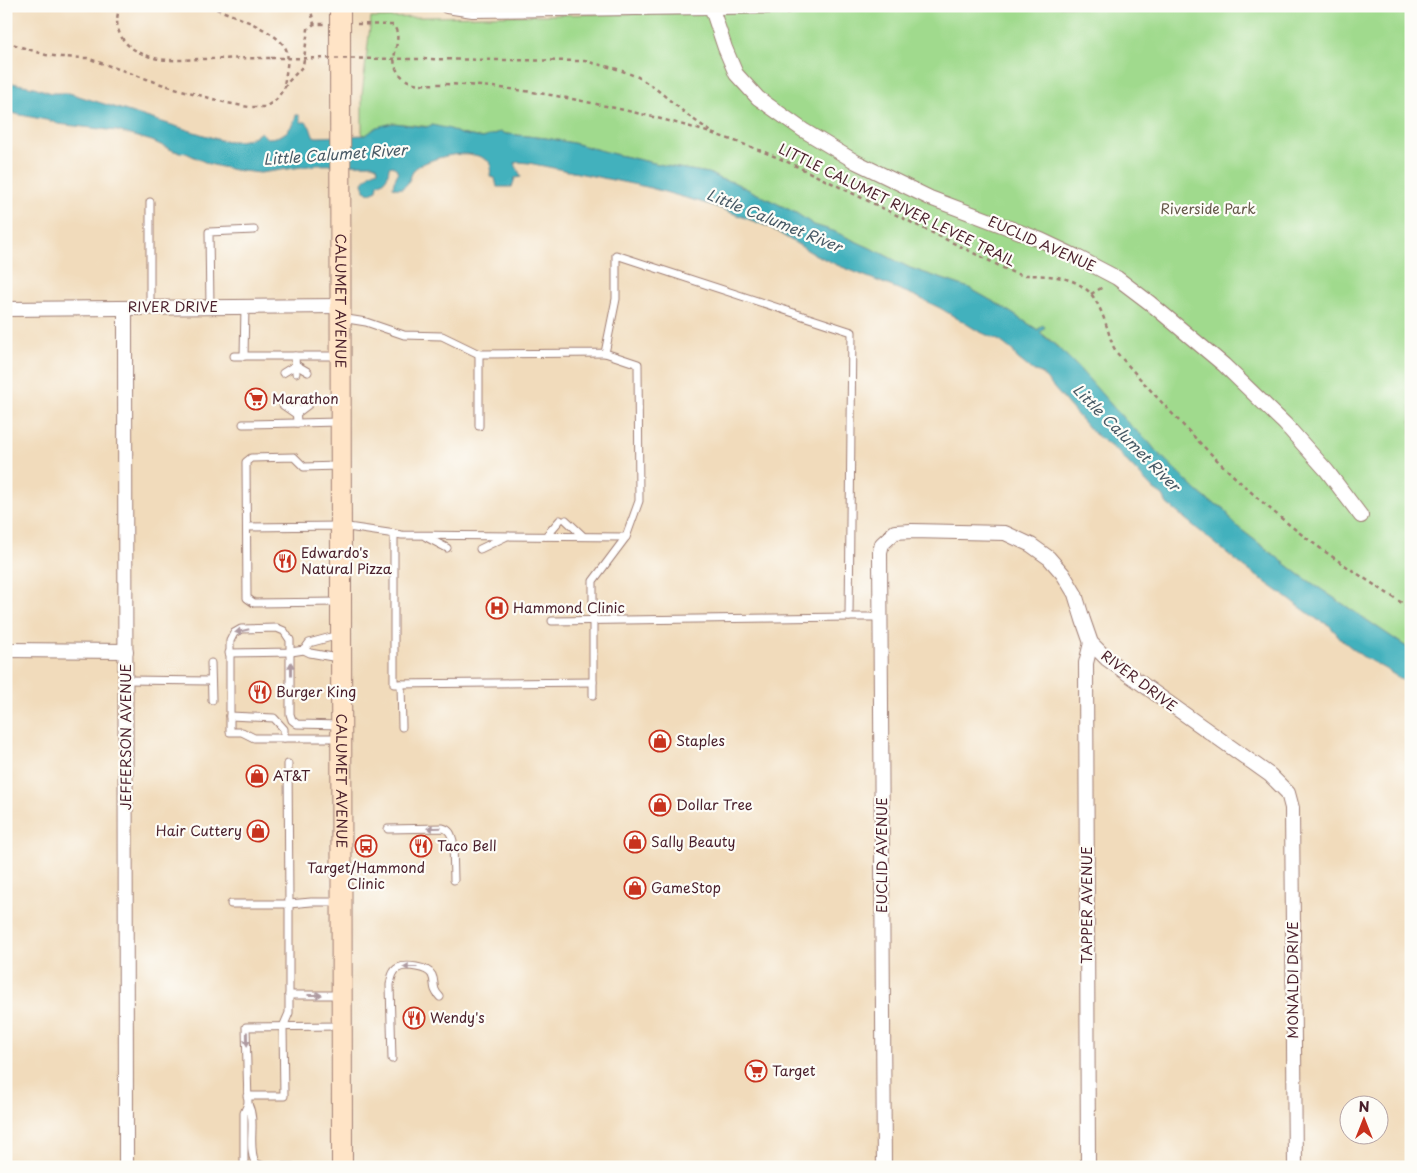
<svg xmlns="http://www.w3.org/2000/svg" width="1417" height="1173" font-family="'Playpen Sans',sans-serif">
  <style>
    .green { fill: #a0da8d; stroke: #757c5c }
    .water { fill: #42b1bd; stroke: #466874 }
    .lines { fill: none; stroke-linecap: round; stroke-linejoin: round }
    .lane-casing { stroke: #9e7d73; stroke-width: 9 }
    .street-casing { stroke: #9e7d73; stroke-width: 16 }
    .secondary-casing { stroke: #9e7d73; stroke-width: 22 }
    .path { stroke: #9e7d73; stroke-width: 2.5; stroke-dasharray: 4 4; stroke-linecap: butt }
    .lane { stroke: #fff; stroke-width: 7 }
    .street { stroke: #fff; stroke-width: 14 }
    .secondary { stroke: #ffe4c6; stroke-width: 20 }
    .path-bridge { stroke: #9e7d73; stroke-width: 2.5; stroke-dasharray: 4 4; stroke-linecap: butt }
    .oneway { fill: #ae9aa0 }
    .labels { text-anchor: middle; stroke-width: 4.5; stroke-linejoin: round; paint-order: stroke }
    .street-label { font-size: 14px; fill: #4a1f2b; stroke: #fdfcf7 }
    .park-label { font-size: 14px; fill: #645748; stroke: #fdfcf7 }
    .poi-label { font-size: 14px; fill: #4a1f2b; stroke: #fdfcf7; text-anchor: start }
    .water-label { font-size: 15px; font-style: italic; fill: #475965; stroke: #fdfcf7 }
  </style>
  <rect width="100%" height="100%" fill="#fdfcf7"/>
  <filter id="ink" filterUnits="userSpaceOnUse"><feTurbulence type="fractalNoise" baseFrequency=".02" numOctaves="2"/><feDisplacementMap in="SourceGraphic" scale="10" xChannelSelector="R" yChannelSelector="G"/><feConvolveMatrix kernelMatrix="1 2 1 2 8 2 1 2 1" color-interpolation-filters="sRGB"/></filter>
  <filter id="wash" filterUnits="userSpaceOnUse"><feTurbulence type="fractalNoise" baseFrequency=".0096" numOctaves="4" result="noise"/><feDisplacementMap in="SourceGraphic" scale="20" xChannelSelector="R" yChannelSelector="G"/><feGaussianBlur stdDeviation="1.12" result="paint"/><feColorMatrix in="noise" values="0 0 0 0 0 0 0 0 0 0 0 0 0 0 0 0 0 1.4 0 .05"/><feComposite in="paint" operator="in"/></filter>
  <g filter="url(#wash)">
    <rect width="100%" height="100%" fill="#f1dbbb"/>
    <!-- green -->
    <path class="green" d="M 1075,6 L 1411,6 L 1411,650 L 1300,575 L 1239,528 L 1231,520 L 1224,508 L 1209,501 L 1197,491 L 1155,450 C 1148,439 1134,430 1125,420 C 1097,391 1073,357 1040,332 L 1042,325 L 1038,330 L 999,305 L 969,288 L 910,268 L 879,252 L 833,231 L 814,225 L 796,213 L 733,182 L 720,179 L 709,173 L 672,167 L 614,154 L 573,143 L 546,138 L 507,134 L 500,132 L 483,138 L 460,134 L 450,129 L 393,123 L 378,127 L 366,135 L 362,135 L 362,95 L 371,18 Z"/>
    <!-- water -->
    <path class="water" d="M 6,82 L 34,87 L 51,93 L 69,93 L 220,140 C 235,142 249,142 261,132 L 267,138 C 283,138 292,130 296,115 L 299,115 L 301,122 L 306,122 L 310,127 L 313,136 L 317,137 L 366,135 L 377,127 L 393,123 L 426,127 L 432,125 L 450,129 L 460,134 L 483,138 L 500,132 L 507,134 L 546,138 L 573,143 L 614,154 L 672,167 L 709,173 L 720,179 L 733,182 L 796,213 L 814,225 L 833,231 L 879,252 L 910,268 L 969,288 L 999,305 L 1038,330 L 1042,325 L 1045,327 L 1040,333 C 1073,357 1097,390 1125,420 C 1134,430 1148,439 1155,450 L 1197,491 L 1209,501 L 1224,508 L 1231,520 L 1239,528 L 1300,575 L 1411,650 L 1411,686 L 1387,670 L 1362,656 L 1343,641 L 1329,625 L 1318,620 L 1244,567 L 1167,504 L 1163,496 L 1154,490 L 1119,453 L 1090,430 L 1041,373 L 1032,370 L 1017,358 L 1013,351 L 1000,341 L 978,331 L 940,308 L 913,295 L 837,265 L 812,253 L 769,227 L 711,205 L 647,187 L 529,163 L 518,162 L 515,163 C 516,169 520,172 521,177 L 515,178 L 512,187 L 497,187 L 495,178 L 490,177 L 491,164 C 476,146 435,156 417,167 C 410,172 411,182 404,187 C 401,189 397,189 393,187 L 394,181 L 398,173 L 396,168 L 392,166 L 389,167 C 388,177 387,180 378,184 L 377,190 L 370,193 L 364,191 L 363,182 L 371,173 L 378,170 L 377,166 L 372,164 L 316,165 L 260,173 L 234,170 L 209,164 L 186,153 L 174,151 L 152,141 L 117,131 L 58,124 L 51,121 L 6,112 Z"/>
  </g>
  <g filter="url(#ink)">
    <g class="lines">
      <!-- lane casing -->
      <g class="lane-casing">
        <g id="lane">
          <polyline points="150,307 150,202"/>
          <polyline points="210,307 209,232 254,230"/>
          <polyline points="341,318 366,322 404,335 442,336 479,354 605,353 616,299 616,255 852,332 849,617 880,617"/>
          <polyline points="479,354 479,426"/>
          <polyline points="234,356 338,356"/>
          <polyline points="244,356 245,307"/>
          <polyline points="295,356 296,373"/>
          <polyline points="296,365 308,372"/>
          <polyline points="283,373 296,365"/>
          <polyline points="283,405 296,414"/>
          <polyline points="296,406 297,423 339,422"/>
          <polyline points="296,414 308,405"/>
          <polyline points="243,424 297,423"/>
          <polyline points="338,466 304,467 294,457 251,458 246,462 247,598 254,603 338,602"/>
          <polyline points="566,520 583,536"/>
          <polyline points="247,527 341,526 402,535 626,537"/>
          <polyline points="394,534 394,684 593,682"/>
          <polyline points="546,536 560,520"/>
          <polyline points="426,537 447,548"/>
          <polyline points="480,549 505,537"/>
          <polyline points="552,621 849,617"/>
          <polyline points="304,650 309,643 339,635"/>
          <polyline points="229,653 291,652 304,650 310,653 338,658"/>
          <polyline points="211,663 212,700"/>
          <polyline points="126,680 211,681"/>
          <polyline points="401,684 402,727"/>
          <polyline points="593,695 593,581 626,537 639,501 638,364 605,353"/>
          <polyline points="230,716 274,718 284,729 284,738"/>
          <polyline points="340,738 254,738 242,732 230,732 230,641 234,633 241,629 277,628 284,631 290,640 290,714 292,720 297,724 341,725"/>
          <polyline points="288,764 289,904 311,902 341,902"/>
          <path d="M 388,829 L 443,828 C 450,830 451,834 453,841 L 454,880"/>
          <polyline points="231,904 289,904 289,1013 283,1027 284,1096 247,1096"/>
          <polyline points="289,995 341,995"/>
          <path d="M 392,1059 L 390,985 C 391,979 392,971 398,968 C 406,964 428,967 432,975 C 436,983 431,988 440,997"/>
          <path d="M 248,1104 C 257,1122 247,1144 255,1163 L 263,1166 L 293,1167"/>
          <polyline points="244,1167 244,1113 248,1104 246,1027 340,1026"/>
        </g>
      </g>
      <!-- street casing -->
      <g class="street-casing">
        <g id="street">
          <polyline points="447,6 473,10 787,6"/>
          <polyline points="711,6 725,48 736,74 758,98 803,130 856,162 930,198 1041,240 1077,257 1117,278 1150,303 1224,365 1285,424 1327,471 1361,516"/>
          <polyline points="125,308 126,1167"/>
          <polyline points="6,309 341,306"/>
          <polyline points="6,650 126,651"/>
          <polyline points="884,1167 880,552 882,544 895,532 912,531 1005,533 1031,545 1049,558 1063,574 1075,594 1083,620 1091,643 1107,659 1270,775 1288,793 1292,808 1295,1167"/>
          <polyline points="1088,1167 1086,663 1091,643"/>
        </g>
      </g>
      <!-- secondary casing -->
      <g class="secondary-casing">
        <g id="secondary">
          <path id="s1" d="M 340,6 L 342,1167"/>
        </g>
      </g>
      <!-- path -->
      <g class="path">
        <path d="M 120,6 C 111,31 124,48 148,56 C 163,62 182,60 198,59 C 222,59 247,58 271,58"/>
        <path d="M 209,6 C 228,14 282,31 287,52 C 289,63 285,76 284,87"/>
        <polyline points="310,6 314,24"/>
        <path d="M 357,24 L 393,25 C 407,41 381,61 405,79 C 415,86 431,84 443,84 C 487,85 533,91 577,100 C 651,115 729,134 796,166 C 847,190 898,216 949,241 C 964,248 979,256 994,263 C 1001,267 1007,270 1014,273 C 1019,275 1025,275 1030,275 C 1049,276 1068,276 1083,287 C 1100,297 1107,329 1113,346 L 1117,353 C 1170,412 1224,472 1286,522 C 1325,554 1369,581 1411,609"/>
        <polyline points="6,42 46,55 61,57 87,58 161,84 227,103 249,107 265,107 276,100 289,81 303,66 308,29 314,24 324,24"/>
        <polyline points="423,59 585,61 617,69 638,77 655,88 690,117 713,133"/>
        <polyline points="1091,294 1103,287"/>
      </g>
      <!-- lane -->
      <use href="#lane" class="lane"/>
      <!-- street -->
      <use href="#street" class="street"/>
      <!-- secondary -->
      <use href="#secondary" class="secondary"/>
      <!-- path-bridge -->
      <polyline class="path-bridge" points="271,58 423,59"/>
    </g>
    <!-- one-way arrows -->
    <defs><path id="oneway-solid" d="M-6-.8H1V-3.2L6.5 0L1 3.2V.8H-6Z" transform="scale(1.25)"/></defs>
    <g class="oneway">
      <use href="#oneway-solid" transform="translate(242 631) rotate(167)"/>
      <use href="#oneway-solid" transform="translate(291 669) rotate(-90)"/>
      <use href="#oneway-solid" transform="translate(434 828) rotate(179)"/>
      <use href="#oneway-solid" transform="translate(410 967) rotate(180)"/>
      <use href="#oneway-solid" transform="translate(315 995)"/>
      <use href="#oneway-solid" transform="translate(247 1039) rotate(89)"/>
    </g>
  </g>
  <!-- icons -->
  <defs>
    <g id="supermarket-ring" transform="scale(1.125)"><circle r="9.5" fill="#fdfcf7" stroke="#c8321e" stroke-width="1.5"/><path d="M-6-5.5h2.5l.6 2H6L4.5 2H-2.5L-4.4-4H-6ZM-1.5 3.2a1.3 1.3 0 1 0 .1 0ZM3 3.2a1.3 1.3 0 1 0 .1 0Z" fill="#c8321e"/></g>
    <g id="restaurant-ring" transform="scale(1.125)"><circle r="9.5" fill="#fdfcf7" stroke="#c8321e" stroke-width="1.5"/><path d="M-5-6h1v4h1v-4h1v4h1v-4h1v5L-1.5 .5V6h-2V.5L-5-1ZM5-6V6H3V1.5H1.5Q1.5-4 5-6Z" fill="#c8321e"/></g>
    <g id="hospital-ring" transform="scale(1.125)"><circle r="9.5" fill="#fdfcf7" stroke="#c8321e" stroke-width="1.5"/><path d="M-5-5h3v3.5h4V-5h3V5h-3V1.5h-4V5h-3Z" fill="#c8321e"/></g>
    <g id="shop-ring" transform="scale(1.125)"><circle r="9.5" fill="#fdfcf7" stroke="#c8321e" stroke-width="1.5"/><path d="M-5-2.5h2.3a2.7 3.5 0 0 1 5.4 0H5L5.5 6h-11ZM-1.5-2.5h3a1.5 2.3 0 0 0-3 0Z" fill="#c8321e"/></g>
    <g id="bus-ring" transform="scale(1.125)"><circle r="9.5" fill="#fdfcf7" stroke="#c8321e" stroke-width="1.5"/><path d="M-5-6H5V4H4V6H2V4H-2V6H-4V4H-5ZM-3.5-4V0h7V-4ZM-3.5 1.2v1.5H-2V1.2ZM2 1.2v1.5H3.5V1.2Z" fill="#c8321e"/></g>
  </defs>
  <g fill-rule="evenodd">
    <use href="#supermarket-ring" x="256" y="399"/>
    <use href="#restaurant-ring" x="285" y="561"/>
    <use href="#hospital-ring" x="497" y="608"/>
    <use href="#restaurant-ring" x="260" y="692"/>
    <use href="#shop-ring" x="660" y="741"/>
    <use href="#shop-ring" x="257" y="776"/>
    <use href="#shop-ring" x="660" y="805"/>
    <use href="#shop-ring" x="258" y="831"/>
    <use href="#shop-ring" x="635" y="842"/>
    <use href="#bus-ring" x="366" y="846"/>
    <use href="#restaurant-ring" x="421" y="846"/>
    <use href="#shop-ring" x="635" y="888"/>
    <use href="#restaurant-ring" x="414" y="1018"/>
    <use href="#supermarket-ring" x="756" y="1071"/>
  </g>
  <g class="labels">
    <!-- street labels -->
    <g class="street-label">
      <text transform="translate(897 205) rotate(26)" y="5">LITTLE CALUMET RIVER LEVEE TRAIL</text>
      <text transform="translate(1042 244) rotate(24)" y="5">EUCLID AVENUE</text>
      <text dy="5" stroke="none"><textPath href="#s1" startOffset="295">CALUMET AVENUE</textPath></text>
      <text x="173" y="312">RIVER DRIVE</text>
      <text transform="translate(1139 681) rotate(37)" y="5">RIVER DRIVE</text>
      <text transform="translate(126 737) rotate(-90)" y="5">JEFFERSON AVENUE</text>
      <text dy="5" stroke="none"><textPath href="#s1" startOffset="775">CALUMET AVENUE</textPath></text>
      <text transform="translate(882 855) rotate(-90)" y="5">EUCLID AVENUE</text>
      <text transform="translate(1087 905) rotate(-90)" y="5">TAPPER AVENUE</text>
      <text transform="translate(1293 980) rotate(-90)" y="5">MONALDI DRIVE</text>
    </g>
    <!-- park labels -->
    <g class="park-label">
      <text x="1208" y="214">Riverside Park</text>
    </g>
    <!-- poi labels -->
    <g class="poi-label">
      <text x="272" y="404">Marathon</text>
      <text x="301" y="558">Edwardo's<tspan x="301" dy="16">Natural Pizza</tspan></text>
      <text x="513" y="613">Hammond Clinic</text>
      <text x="276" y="697">Burger King</text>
      <text x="676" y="746">Staples</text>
      <text x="273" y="781">AT&amp;T</text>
      <text x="676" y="810">Dollar Tree</text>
      <text x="242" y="836" text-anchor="end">Hair Cuttery</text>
      <text x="651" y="847">Sally Beauty</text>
      <text x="437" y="851">Taco Bell</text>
      <text x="366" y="873" text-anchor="middle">Target/Hammond<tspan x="366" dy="16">Clinic</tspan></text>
      <text x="651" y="893">GameStop</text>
      <text x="430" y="1023">Wendy's</text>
      <text x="772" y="1076">Target</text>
    </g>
    <!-- water labels -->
    <g class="water-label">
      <text transform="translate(335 155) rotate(-4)" y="5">Little Calumet River</text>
      <text transform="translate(774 221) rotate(22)" y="5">Little Calumet River</text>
      <text transform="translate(1126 438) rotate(45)" y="5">Little Calumet River</text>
    </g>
  </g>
  <!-- margin -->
  <rect width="1417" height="1173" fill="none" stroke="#fdfcf7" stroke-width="25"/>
  <!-- north arrow -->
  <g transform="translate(1364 1120)"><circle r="24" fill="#fdfcf7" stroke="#b5a4a5"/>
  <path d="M0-4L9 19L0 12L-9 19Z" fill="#c8321e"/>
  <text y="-8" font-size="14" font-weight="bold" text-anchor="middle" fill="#4a1f2b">N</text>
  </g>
</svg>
